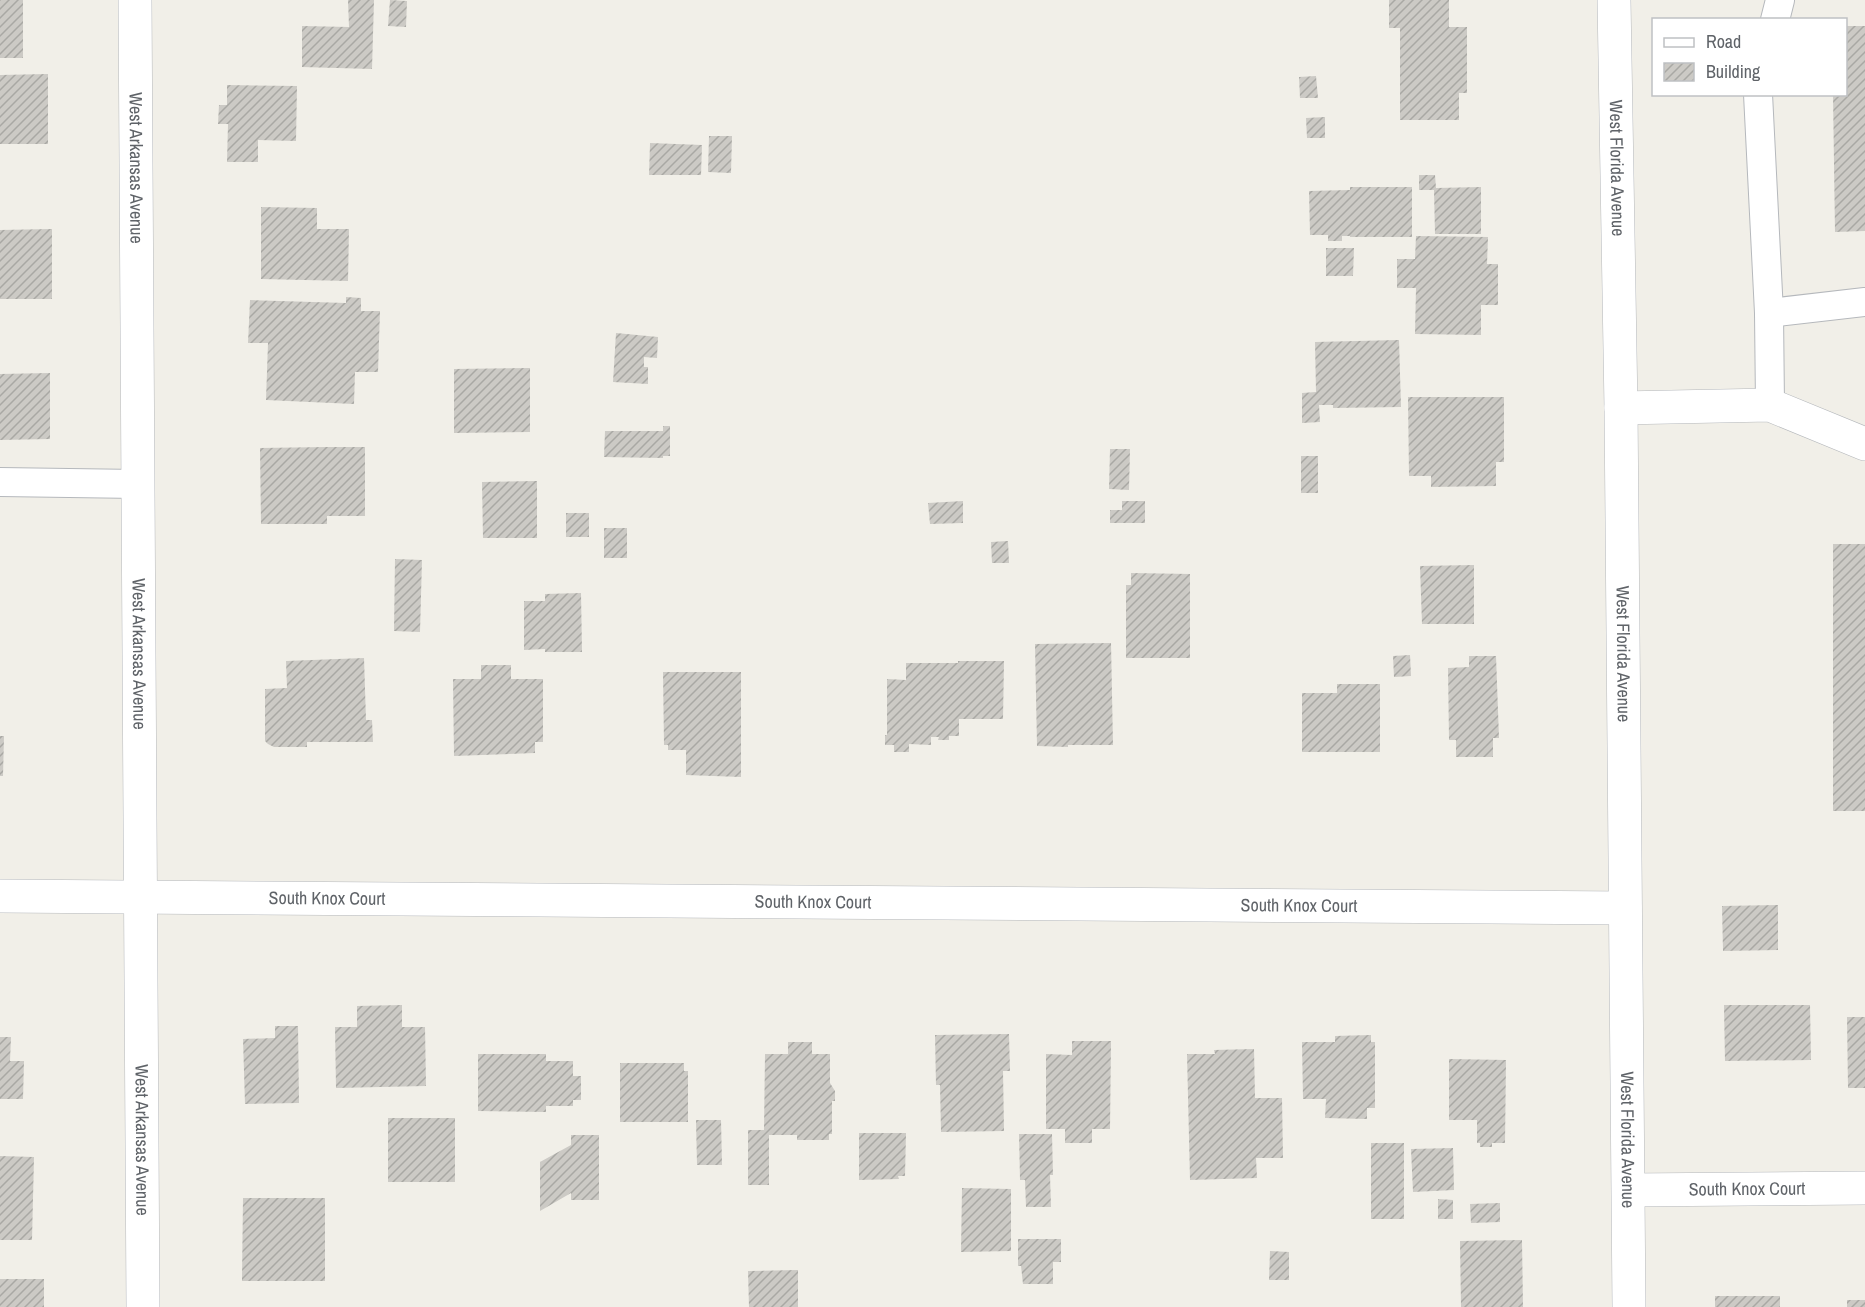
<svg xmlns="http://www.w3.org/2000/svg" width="1865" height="1307" font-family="'Archivo Narrow',sans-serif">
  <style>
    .building { fill: url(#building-hatch) }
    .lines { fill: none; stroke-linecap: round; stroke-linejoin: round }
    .service-casing { stroke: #b5b8bc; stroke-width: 30 }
    .minor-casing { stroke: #b5b8bc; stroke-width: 34 }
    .tertiary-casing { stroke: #b5b8bc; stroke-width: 34 }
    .service { stroke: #fff; stroke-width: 28 }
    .minor { stroke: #fff; stroke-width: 33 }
    .tertiary { stroke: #fff; stroke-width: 33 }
    .labels { text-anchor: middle; stroke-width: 4.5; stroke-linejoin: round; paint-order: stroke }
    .street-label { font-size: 18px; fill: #5f6368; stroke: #fff }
  </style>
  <defs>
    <pattern id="building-hatch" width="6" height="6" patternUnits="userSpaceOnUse" patternTransform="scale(1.5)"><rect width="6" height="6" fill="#cccac5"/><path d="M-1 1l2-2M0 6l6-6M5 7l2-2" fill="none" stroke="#a9a8a4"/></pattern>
  </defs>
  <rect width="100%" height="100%" fill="#f1efe8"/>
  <!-- building -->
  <g class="building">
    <rect x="0" y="0" width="23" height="58"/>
    <polygon points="348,0 374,0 372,69 302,67 302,26 349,27"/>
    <polygon points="390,0 407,1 406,27 388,26"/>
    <polygon points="1389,0 1449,0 1449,27 1467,27 1467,93 1459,93 1459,120 1400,120 1400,28 1389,28"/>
    <polygon points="1846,26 1865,26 1865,231 1835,232 1833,94 1846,94"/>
    <polygon points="48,74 48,144 0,144 0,75"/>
    <polygon points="1316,76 1318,98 1300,98 1299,77"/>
    <polygon points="227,85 297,86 296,141 258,140 258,162 227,162 228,124 218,124 219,105 227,105"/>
    <polygon points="1325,117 1325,138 1307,138 1306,118"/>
    <polygon points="709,136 732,136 731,173 708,172"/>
    <polygon points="650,143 702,145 701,175 649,175"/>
    <polygon points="1419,175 1435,175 1436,188 1481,187 1481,234 1435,234 1434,190 1419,190"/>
    <polygon points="1350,187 1412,187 1412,237 1350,237 1350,236 1342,236 1342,241 1328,241 1328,235 1310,235 1309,191 1350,190"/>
    <polygon points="261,207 317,208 317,229 349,229 348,281 261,279"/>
    <polygon points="52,229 52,299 0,299 0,230"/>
    <polygon points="1416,236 1488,237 1487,264 1498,264 1498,305 1481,305 1481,335 1415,334 1416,288 1397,288 1397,259 1415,259"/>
    <polygon points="1326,248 1354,248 1353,276 1326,276"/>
    <polygon points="346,297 361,298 361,311 380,311 378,372 355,372 354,404 266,400 268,343 248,343 250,300 346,303"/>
    <polygon points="616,333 658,337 657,358 644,357 644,367 648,367 648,384 613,382"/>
    <polygon points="1399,340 1401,407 1333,408 1333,405 1319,405 1320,422 1302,423 1302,393 1316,392 1315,342"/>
    <polygon points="530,368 530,432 454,433 454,369"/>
    <polygon points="50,373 50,439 0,440 0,374"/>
    <polygon points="1408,397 1504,397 1504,462 1496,462 1496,486 1431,487 1431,476 1409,476"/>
    <polygon points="663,426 670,426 670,456 663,456 663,458 604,457 605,431 663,431"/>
    <polygon points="326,447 365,447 365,516 327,516 327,524 261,524 260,448"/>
    <polygon points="1110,449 1130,449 1129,490 1109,489"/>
    <rect x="1301" y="456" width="17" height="37"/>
    <polygon points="537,481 537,538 483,538 482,482"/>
    <polygon points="963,501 963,523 930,524 928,503"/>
    <polygon points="1122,501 1145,501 1145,523 1110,523 1110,510 1122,510"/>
    <rect x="566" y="513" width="23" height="24"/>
    <rect x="604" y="528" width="23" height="30"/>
    <polygon points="1008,541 1009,563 992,563 991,542"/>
    <rect x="1833" y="544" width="32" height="267"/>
    <polygon points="395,559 422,560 420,632 394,631"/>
    <polygon points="1474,565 1474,624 1422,624 1420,566"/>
    <polygon points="1131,573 1190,574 1190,658 1126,658 1126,585 1131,585"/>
    <polygon points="581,593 582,652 545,652 545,649 524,650 524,601 545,601 545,594"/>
    <polygon points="1111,643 1113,745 1068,745 1068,747 1037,746 1035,644"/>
    <polygon points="1410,655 1411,676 1394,677 1393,656"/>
    <polygon points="1469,656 1496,656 1499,738 1493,738 1493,757 1456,757 1456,740 1449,740 1448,668 1469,667"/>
    <polygon points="364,658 366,720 372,720 373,742 307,742 307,747 274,747 268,744 265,741 265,689 287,688 286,661"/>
    <polygon points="958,661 1004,661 1003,719 959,719 959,736 949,736 949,740 938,740 939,737 931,737 931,745 909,744 909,752 894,752 894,745 885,745 885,735 887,735 887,679 906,680 906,663 958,663"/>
    <polygon points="481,665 511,665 511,679 543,679 543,742 535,742 535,753 454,756 453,679 481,679"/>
    <polygon points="663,672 741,672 741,777 686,775 686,750 668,750 668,745 664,745"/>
    <polygon points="1337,684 1380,684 1380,752 1302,752 1302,693 1337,693"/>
    <polygon points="0,736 4,736 3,776 0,776"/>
    <polygon points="1778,905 1778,950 1723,951 1722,906"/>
    <polygon points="402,1005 402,1027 425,1027 426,1086 336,1088 335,1027 357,1027 357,1006"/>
    <polygon points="1724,1005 1810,1005 1811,1060 1725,1061"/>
    <polygon points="1847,1017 1865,1017 1865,1088 1848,1088"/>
    <polygon points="275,1026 298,1026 299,1103 245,1104 243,1039 275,1038"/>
    <polygon points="1009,1034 1010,1071 1003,1071 1004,1131 941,1132 940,1085 936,1085 935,1035"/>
    <polygon points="1371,1035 1371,1042 1375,1042 1375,1108 1367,1108 1367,1119 1325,1118 1326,1099 1303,1099 1302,1042 1335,1042 1335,1036"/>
    <polygon points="0,1037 11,1037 10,1061 24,1061 23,1099 0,1099"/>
    <polygon points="1072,1041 1111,1041 1110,1129 1092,1129 1092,1143 1065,1143 1065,1129 1046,1129 1046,1054 1072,1055"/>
    <polygon points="788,1042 812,1042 812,1054 830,1054 830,1083 835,1091 835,1101 832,1101 832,1134 829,1134 829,1140 797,1140 797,1135 769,1135 769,1185 748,1185 748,1130 764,1130 765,1054 788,1054"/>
    <polygon points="1254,1049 1255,1098 1282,1098 1283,1158 1256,1158 1257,1178 1190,1180 1187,1054 1215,1054 1214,1050"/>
    <polygon points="478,1054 546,1054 546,1061 573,1061 573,1076 581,1076 581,1100 573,1100 573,1106 546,1106 546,1112 478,1111"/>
    <polygon points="1449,1059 1506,1060 1505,1143 1492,1143 1492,1147 1480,1147 1480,1143 1477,1143 1477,1120 1449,1120"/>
    <polygon points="620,1063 684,1063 684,1071 688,1071 688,1122 620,1122"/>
    <rect x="388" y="1118" width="67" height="64"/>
    <polygon points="696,1120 721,1120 722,1165 697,1165"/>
    <polygon points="859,1133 906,1133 905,1176 898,1176 899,1179 859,1180"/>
    <polygon points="1019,1134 1052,1134 1053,1175 1050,1175 1051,1207 1026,1207 1025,1180 1020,1180"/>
    <polygon points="571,1135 599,1135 599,1200 571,1200 571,1193 540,1211 540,1162 571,1145"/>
    <rect x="1371" y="1143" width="33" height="76"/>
    <polygon points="1453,1148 1454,1190 1413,1192 1411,1149"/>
    <polygon points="0,1156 34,1157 32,1240 0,1240"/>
    <polygon points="962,1188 1011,1189 1011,1251 961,1252"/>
    <polygon points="243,1198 325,1198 325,1281 242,1281"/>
    <polygon points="1438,1199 1453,1200 1453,1219 1438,1219"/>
    <polygon points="1500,1203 1500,1222 1471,1223 1470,1204"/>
    <polygon points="1018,1239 1061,1239 1061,1262 1053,1262 1053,1284 1023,1284 1021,1266 1018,1266"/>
    <polygon points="1522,1240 1523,1307 1461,1307 1460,1241"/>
    <polygon points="1270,1251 1289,1252 1289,1280 1269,1280"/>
    <polygon points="798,1270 798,1307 749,1307 748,1271"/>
    <rect x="0" y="1279" width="44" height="28"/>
    <rect x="1715" y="1296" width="65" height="11"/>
    <rect x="1847" y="1300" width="18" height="7"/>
  </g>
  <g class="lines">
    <!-- service casing -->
    <g class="service-casing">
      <g id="service">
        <polyline points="1775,20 1780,0"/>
        <polyline points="1758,94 1769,313 1770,405"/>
        <polyline points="1769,313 1865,302"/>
        <polyline points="0,482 138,484"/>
      </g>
    </g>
    <!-- minor casing -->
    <g class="minor-casing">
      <g id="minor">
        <path id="s1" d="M 135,0 L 143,1307"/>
        <polyline points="1621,408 1770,405 1865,444"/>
        <path id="s2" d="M 0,896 L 1625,908"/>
        <path id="s3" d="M 1629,1190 L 1865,1188"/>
      </g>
    </g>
    <!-- tertiary casing -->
    <g class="tertiary-casing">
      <g id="tertiary">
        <path id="s4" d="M 1614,0 L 1621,408 L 1629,1307"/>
      </g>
    </g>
    <!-- service -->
    <use href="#service" class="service"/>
    <!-- minor -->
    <use href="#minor" class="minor"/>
    <!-- tertiary -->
    <use href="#tertiary" class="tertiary"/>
  </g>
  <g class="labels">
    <!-- street labels -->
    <g class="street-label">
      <text dy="6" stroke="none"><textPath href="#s1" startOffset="168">West Arkansas Avenue</textPath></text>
      <text dy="6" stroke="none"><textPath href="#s4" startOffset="168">West Florida Avenue</textPath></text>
      <text dy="6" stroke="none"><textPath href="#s4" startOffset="654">West Florida Avenue</textPath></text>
      <text dy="6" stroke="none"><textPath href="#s1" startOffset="654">West Arkansas Avenue</textPath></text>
      <text dy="6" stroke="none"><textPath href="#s2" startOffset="327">South Knox Court</textPath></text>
      <text dy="6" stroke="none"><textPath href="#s2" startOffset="813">South Knox Court</textPath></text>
      <text dy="6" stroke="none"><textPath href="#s2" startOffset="1299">South Knox Court</textPath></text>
      <text dy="6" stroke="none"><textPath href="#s1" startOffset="1140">West Arkansas Avenue</textPath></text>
      <text dy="6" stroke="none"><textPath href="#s4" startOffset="1140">West Florida Avenue</textPath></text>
      <text dy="6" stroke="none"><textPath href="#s3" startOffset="118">South Knox Court</textPath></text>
    </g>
  </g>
  <!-- legend -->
  <rect x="1652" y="18" width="195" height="78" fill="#ffffff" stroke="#bfc1c3" stroke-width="1.5"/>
  <rect x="1664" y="38" width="30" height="9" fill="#ffffff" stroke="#bfc1c3" stroke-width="1.5"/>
  <text x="1706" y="48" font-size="18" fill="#5f6368">Road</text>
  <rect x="1664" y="63" width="30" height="18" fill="url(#building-hatch)" stroke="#bfc1c3" stroke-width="1.5"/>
  <text x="1706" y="78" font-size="18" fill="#5f6368">Building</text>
</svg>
